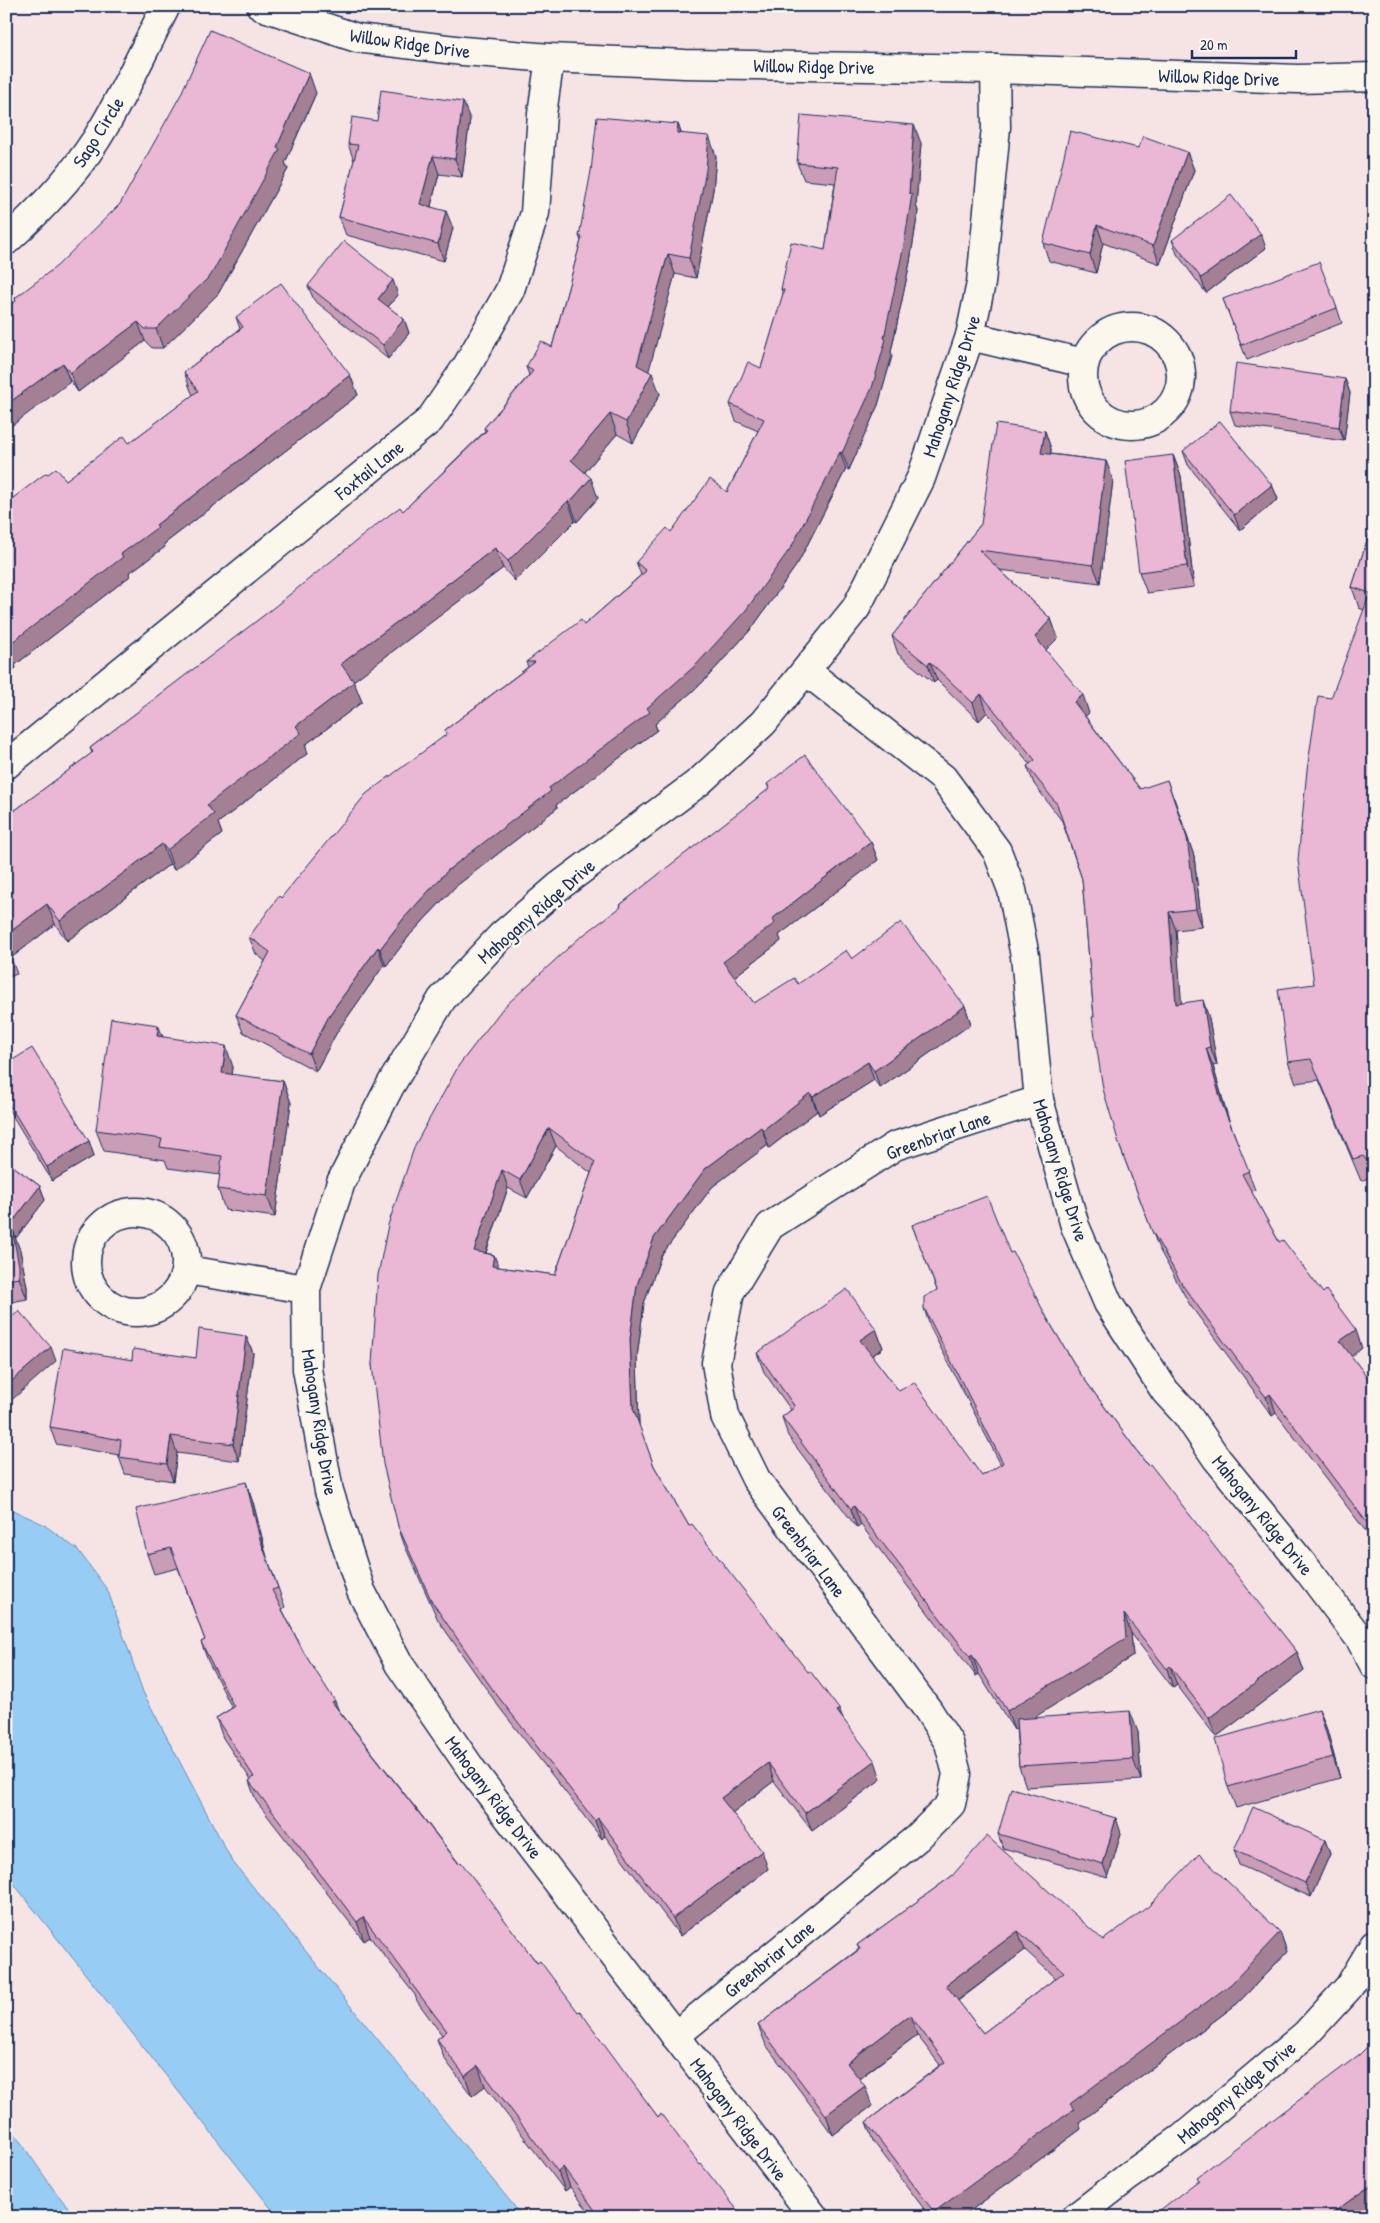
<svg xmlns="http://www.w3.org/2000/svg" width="1380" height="2223" font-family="'Patrick Hand',sans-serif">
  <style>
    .water { fill: #97cdf5; stroke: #658eb9 }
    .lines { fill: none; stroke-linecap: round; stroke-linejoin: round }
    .minor-casing { stroke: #1b2f5e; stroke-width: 31 }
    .minor { stroke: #fbf7ec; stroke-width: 28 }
    .wall { fill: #c99db6; stroke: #1b2f5e; fill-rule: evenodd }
    .shaded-wall { fill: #a48094; stroke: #1b2f5e }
    .building { fill: #eab7d4; stroke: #1b2f5e; fill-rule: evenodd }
    .labels { text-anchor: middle; stroke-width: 5; stroke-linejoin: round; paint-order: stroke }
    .street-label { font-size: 19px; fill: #1b2f5e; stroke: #fbf7ec }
  </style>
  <rect width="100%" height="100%" fill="#f6e4e5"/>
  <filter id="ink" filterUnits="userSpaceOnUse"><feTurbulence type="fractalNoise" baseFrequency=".02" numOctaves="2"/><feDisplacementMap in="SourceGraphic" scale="10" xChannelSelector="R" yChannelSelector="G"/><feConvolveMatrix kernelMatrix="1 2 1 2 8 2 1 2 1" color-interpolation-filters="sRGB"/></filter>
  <g filter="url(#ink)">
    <!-- water -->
    <g class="water">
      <polygon points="6,1507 43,1524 78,1550 108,1591 143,1692 232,1861 523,2217 278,2217 6,1874"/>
      <polygon points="6,2121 54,2190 76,2217 6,2217"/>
    </g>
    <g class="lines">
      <!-- minor casing -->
      <g class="minor-casing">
        <g id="minor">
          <polyline points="261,6 357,38 463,51 550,58 685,64 995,69 1298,79 1374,77"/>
          <path d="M 6,241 C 44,207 80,169 105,125 C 127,87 146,46 166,6"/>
          <circle cx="1132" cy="376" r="49"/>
          <polyline points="970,336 1084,363"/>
          <polyline points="806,671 943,778 997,851 1012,890 1025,956 1039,1100 1075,1226 1108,1303 1165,1391 1187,1415 1217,1459 1310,1573 1360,1639 1374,1665"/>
          <polyline points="6,765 430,420 467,366 510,290 535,213 542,114 550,58"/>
          <circle cx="136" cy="1262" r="50"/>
          <polyline points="186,1270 306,1289"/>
          <polyline points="675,2036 917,1838 951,1804 957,1774 949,1743 928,1710 756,1479 725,1416 716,1363 730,1292 770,1226 895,1146 1039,1100"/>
          <polyline points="814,2217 472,1770 399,1664 361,1591 329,1491 307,1369 306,1289 341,1182 390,1086 442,999 501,936 558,887 699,782 763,723 856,608 921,478 970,336 981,283 996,127 995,69"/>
          <polyline points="1076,2217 1129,2176 1181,2139 1306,2034 1349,1987 1374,1945"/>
        </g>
      </g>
      <!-- minor -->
      <use href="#minor" class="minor"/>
    </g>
    <!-- wall -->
    <g class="wall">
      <polygon points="316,93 285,163 288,169 218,294 163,348 152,348 145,341 78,392 16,301 15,298"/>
      <polygon points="470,119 462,177 439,174 431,206 453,228 444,261 346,235 339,217 354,161 348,144 377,121"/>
      <polygon points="678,124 681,133 716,156 713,190 696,278 675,274 648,371 660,394 633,443 617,434 585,472 598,498 577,522 575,521 515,581 503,568 353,681 362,702 305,745 308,753 218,823 222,834 174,870 170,864 67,941 55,924 11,958 17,974 6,978 6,817 92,753 90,748 403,511 485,431 484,428 529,375 526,367 552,347 581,241 579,236"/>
      <polygon points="921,143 916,205 918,211 910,262 891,352 892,356 878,405 849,470 846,469 798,563 752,628 703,682 655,724 657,730 556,805 557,808 455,887 410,935 386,966 384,965 337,1032 316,1071 243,1032 236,1015 265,961 256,954 249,937 281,898 446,734 445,730 528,667 526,662 584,625 641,575 636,562 671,532 727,492 758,431 736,421 730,404 761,368 783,295 781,289 825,250 835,183 804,180 797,163"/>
      <polygon points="1138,148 1187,152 1194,170 1160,264 1103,243 1096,273 1049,261 1043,243"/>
      <polygon points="1172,240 1266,248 1206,293 1177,254"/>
      <polygon points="308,286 398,295 388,307 404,319 409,333 388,359 314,300"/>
      <polygon points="1223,299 1337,308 1342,323 1247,360"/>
      <polygon points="236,317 350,375 358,395 164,544 165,547 129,573 130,576 15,665 16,668 6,675 11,506 9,501 48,474 66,480 129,443 193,395 191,391 184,372 240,329"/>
      <polygon points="1345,379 1350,393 1344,441 1235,425 1230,411"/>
      <polygon points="1045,431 1051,449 1051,454 1106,461 1113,480 1100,583 1000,570 1051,619 1058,638 1046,650 1089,713 1085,716 1140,789 1174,798 1194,856 1202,927 1176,930 1181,1003 1209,1018 1217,1065 1213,1066 1228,1117 1255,1190 1251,1191 1279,1242 1362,1348 1351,1356 1374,1386 1374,1542 1276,1413 1272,1416 1243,1376 1190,1305 1159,1249 1120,1147 1094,1017 1082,879 1062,821 1034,784 1027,766 1030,764 987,712 979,721 937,680 934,683 898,654 892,636 981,524"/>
      <polygon points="1183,451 1272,485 1278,499 1240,530 1188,465"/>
      <polygon points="1173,455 1181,476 1194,587 1147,593 1139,572"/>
      <polygon points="1374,519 1374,1181 1370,1177 1361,1181 1319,1080 1296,1083 1288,1062 1314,984 1364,610 1359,608 1352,587"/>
      <path d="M 767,784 L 871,842 L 878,860 L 779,935 L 781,941 L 734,977 L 754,1003 L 798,984 L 852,959 L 965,1006 L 971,1024 L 880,1088 L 874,1080 L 819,1115 L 817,1111 L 769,1148 L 768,1145 L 712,1187 L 661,1256 L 644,1303 L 637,1357 L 639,1426 L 654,1466 L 689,1526 L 843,1719 L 881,1779 L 812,1831 L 774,1781 L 732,1813 L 768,1869 L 680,1936 L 605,1836 L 602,1839 L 499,1707 L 438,1620 L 404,1544 L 398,1526 L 372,1364 L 621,907 L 620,905 L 769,789 ZM 556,1146 L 591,1173 L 555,1275 L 498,1267 L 494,1255 L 486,1253 L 508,1188 L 527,1198 Z"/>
      <polygon points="158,1025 163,1037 233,1067 232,1075 283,1081 291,1103 275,1217 225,1210 218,1189 220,1175 168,1168 165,1160 104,1151 96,1130"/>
      <polygon points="6,1064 89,1141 94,1156 52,1181 6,1105"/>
      <polygon points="6,1161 40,1186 45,1200 16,1238 15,1238 20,1250 27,1287 27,1299 6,1303"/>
      <polygon points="912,1225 1010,1253 1047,1318 1079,1372 1148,1466 1297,1652 1304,1671 1216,1737 1177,1685 1173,1688 1131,1633 1133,1656 1034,1717 1138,1732 1141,1780 1026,1787 1019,1766 1016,1728 1014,1730 979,1674 976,1676 861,1525 857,1528 788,1436 782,1417 791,1410 764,1372 757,1353 876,1329 883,1348 872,1356 899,1391 982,1476 1001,1465 930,1327 924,1308 937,1290"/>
      <polygon points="246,1336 253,1353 239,1461 177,1453 173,1481 125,1474 119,1457 119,1455 56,1444 50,1427 132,1360 196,1358"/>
      <polygon points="253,1502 267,1557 285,1607 282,1609 304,1653 338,1709 658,2117 743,2217 593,2217 570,2187 565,2191 485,2086 472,2096 444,2058 437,2039 442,2035 417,2001 415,1995 370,1937 364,1941 256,1801 249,1781 251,1780 223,1738 216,1718 232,1708 208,1661 201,1642 205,1640 178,1568 154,1574 147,1554"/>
      <polygon points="1319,1709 1327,1730 1340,1778 1236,1808 1228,1787"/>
      <polygon points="1121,1833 1108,1878 1003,1848 998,1834"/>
      <polygon points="1325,1840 1330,1854 1311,1897 1239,1865 1234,1850"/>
      <path d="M 952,1876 L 1103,1940 L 1280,1932 L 1287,1952 L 1238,2003 L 1079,2123 L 1081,2129 L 962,2217 L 930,2217 L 873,2141 L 866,2122 L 940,2065 L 917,2035 L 859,2079 L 872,2106 L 833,2135 L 766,2045 L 758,2025 L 859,1949 L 857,1945 ZM 1025,1950 L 1056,1978 L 983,2033 L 958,2001 Z"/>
    </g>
    <!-- shaded-wall -->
    <g class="shaded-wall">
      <polygon points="309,73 316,93 285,163 288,169 218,294 163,348 156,329 277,147"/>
      <polygon points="463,102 470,119 462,177 455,159"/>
      <polygon points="678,124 685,145 677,133"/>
      <polygon points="914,125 921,143 916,205 918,211 910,262 891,352 892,356 878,405 849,470 842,453 884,338 909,193"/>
      <polygon points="709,136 716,156 713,190 696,278 689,258"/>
      <polygon points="1187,152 1194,170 1160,264 1153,246"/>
      <polygon points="433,156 439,174 427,221 420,204"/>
      <polygon points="446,211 453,228 444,261 438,244"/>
      <polygon points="1097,225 1103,243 1096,273 1090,255"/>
      <polygon points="1261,234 1266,248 1206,293 1201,278"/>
      <polygon points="668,254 675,274 645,385 637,365"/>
      <polygon points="393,280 398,295 383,313 378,299"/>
      <polygon points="404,319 409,333 388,359 383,345"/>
      <polygon points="138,322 145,341 78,392 70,373"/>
      <polygon points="63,363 70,382 6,430 6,405"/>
      <polygon points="652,373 660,394 633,443 626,422"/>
      <polygon points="350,375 358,395 164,544 165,547 129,573 130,576 15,665 16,668 6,675 7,646 121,554 156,525"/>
      <polygon points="1345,379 1350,393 1344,441 1339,427"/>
      <polygon points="610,414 617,434 578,480 571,460"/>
      <polygon points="1045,431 1051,449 1048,471 1041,453"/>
      <polygon points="840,452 846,469 798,563 752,628 703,682 655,724 657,730 556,805 557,808 455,887 410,935 386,966 380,949 404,918 448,870 549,788 647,708"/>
      <polygon points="1173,455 1181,476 1194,587 1187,566"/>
      <polygon points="1106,461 1113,480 1100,583 1093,565"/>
      <polygon points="591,478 598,498 577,522 570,502"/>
      <polygon points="1272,485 1278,499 1240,530 1234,515"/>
      <polygon points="568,501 575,521 515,581 508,561"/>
      <polygon points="495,548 503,568 348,685 341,664"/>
      <polygon points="1051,619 1058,638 1041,655 1035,637"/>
      <polygon points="930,662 937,680 934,683 928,665"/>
      <polygon points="354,682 362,702 305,745 308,753 218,823 222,834 174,870 167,850 207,805 296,726"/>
      <polygon points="981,694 987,712 979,721 973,703"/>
      <polygon points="1083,695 1089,713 1081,720 1074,702"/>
      <polygon points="1167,780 1194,856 1202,927 1196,909"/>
      <polygon points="871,842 878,860 779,935 781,941 730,980 723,962 772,919"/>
      <polygon points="162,844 170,864 67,941 60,921"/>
      <polygon points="47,904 55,924 11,958 6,948 6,935"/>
      <polygon points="1169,912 1176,930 1183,1022 1176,1004"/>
      <polygon points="378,947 384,965 337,1032 316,1071 309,1054 330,1014"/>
      <polygon points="1203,1000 1209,1018 1217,1065 1210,1047"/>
      <polygon points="965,1006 971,1024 880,1088 874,1071"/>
      <polygon points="158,1025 166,1046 157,1036"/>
      <polygon points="226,1046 233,1067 230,1094 222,1073"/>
      <polygon points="1206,1048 1213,1066 1229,1122 1222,1104"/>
      <polygon points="868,1062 874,1080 819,1115 813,1097"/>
      <polygon points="283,1081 291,1103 275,1217 267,1196"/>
      <polygon points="810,1093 817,1111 769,1148 763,1130"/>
      <polygon points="761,1127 768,1145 712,1187 661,1256 644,1303 637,1357 639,1426 633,1408 630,1339 637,1285 654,1238 705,1169"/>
      <polygon points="549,1128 556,1146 527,1198 520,1180"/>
      <polygon points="89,1141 94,1156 52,1181 47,1167"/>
      <polygon points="502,1170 508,1188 480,1269 474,1251"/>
      <polygon points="40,1186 45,1200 16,1238 11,1224"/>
      <polygon points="12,1229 20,1250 27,1287 27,1299 19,1278"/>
      <polygon points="494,1255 501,1273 492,1266"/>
      <polygon points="876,1329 883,1348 867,1359 860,1340"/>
      <polygon points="1356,1330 1362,1348 1347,1360 1340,1341"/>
      <polygon points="246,1336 253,1353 239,1461 233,1444"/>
      <polygon points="51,1347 56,1361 6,1405 6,1386"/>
      <polygon points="1270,1394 1276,1413 1272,1416 1266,1397"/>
      <polygon points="171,1436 177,1453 173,1481 167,1464"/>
      <polygon points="246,1482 253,1502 267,1559 260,1539"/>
      <polygon points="854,1506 861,1525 857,1528 851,1509"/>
      <polygon points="1124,1614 1131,1633 1133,1656 1014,1730 1007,1711"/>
      <polygon points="1297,1652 1304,1671 1216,1737 1209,1718"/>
      <polygon points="972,1655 979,1674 976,1676 970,1657"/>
      <polygon points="1170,1666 1177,1685 1173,1688 1167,1669"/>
      <polygon points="335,1701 342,1720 332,1702"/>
      <polygon points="839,1709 846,1727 837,1711"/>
      <polygon points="1319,1709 1327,1730 1340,1778 1333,1757"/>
      <polygon points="1130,1711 1138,1732 1141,1780 1133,1759"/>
      <polygon points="875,1761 881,1779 812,1831 805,1813"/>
      <polygon points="768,1763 774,1781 728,1816 721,1798"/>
      <polygon points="598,1818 605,1836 602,1839 595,1821"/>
      <polygon points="1116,1818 1121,1833 1108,1878 1103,1864"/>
      <polygon points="1325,1840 1330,1854 1311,1897 1305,1883"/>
      <polygon points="762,1851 768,1869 680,1936 673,1918"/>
      <polygon points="363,1917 370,1937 364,1941 357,1922"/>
      <polygon points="1018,1931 1025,1950 953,2004 946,1985"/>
      <polygon points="1280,1932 1287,1952 1238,2003 1079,2123 1081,2129 962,2217 936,2217 934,2212"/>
      <polygon points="910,2015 917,2035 854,2082 847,2063"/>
      <polygon points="478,2066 485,2086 472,2096 465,2076"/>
      <polygon points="865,2086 872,2106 833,2135 826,2115"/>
      <polygon points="563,2167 570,2187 565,2191 558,2172"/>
      <polygon points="1374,2183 1374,2206 1359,2217 1327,2217"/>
    </g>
    <!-- building -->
    <g class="building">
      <polygon points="210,30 309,73 277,147 280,149 211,275 156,329 145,329 138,322 70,373 63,363 6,405 6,308 16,301 15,298 57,266 120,204 180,96"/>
      <polygon points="381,90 463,102 455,159 433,156 420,204 446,211 438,244 339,217 358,145 348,144 352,117 377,121"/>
      <polygon points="801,115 914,125 909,193 912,194 904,245 884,338 886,339 872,388 842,453 840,452 792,546 746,610 697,664 647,708 650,712 549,788 551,791 448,870 404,918 380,949 378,947 330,1014 309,1054 236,1015 270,952 249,937 279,896 281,898 366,794 447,734 445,730 535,662 526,662 581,620 584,625 646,571 636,562 667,528 671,532 710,479 727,492 764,419 730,404 748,362 761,368 784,290 781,289 791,242 825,250 838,167 797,163"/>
      <polygon points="597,117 678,124 677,133 709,136 706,170 689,258 668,254 637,365 652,373 626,422 610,414 571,460 591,478 570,502 568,501 508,561 495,548 341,664 354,682 296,726 301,733 207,805 214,814 167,850 162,844 60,921 47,904 6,935 6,817 93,752 90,748 263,616 376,525 400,507 403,511 487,430 484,428 533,371 526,367 541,341 552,347 582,237 579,236 591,171"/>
      <polygon points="1070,131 1138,148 1143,136 1187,152 1153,246 1097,225 1090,255 1043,243"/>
      <polygon points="1231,195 1261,234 1201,278 1172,240"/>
      <polygon points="344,241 393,280 378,299 404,319 383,345 308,286"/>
      <polygon points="1319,262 1337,308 1241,345 1223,299"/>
      <polygon points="281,283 350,375 156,525 158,527 121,554 123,557 7,646 9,648 6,650 6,509 12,505 9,501 46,473 48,474 56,468 66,480 124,436 129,443 198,391 184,372 243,327 236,317"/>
      <polygon points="1236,363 1345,379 1339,427 1230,411"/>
      <polygon points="1220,421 1272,485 1234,515 1183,451"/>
      <polygon points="996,424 1045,431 1041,453 1106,461 1093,565 979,550 1051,619 1035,637 1083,695 1074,702 1140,789 1167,780 1187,838 1196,909 1169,912 1176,1004 1203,1000 1210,1047 1206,1048 1222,1104 1249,1171 1242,1174 1279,1242 1283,1240 1323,1293 1326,1290 1356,1330 1340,1341 1374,1386 1374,1532 1270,1394 1266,1397 1236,1358 1183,1286 1152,1231 1120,1147 1103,1089 1092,1017 1094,1017 1082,879 1057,804 1027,766 1035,760 981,694 973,703 930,662 928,665 892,636 981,524"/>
      <polygon points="1173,455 1187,566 1139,572 1125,461"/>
      <polygon points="1374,519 1374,1170 1363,1156 1353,1159 1311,1059 1288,1062 1278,989 1314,984 1298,860 1307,770 1318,696 1331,698 1370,593 1352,587"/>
      <path d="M 805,755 L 871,842 L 772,919 L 775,923 L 723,962 L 754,1003 L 794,978 L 798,984 L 846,950 L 852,959 L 901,922 L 965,1006 L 874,1071 L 868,1062 L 813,1097 L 810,1093 L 763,1130 L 761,1127 L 705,1169 L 654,1238 L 637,1285 L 630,1339 L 633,1408 L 654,1466 L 689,1526 L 692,1524 L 808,1672 L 810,1671 L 839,1709 L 837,1711 L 875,1761 L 805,1813 L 768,1763 L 721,1798 L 762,1851 L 673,1918 L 598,1818 L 595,1821 L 493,1690 L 432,1602 L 398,1526 L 383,1464 L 372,1364 L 378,1275 L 388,1225 L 415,1145 L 459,1065 L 503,1008 L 578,939 L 621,907 L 620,905 L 669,866 L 770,788 L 767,784 ZM 549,1128 L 595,1162 L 555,1275 L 492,1266 L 494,1255 L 474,1251 L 502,1170 L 520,1180 Z"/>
      <polygon points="6,947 9,954 6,955"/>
      <polygon points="111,1018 158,1025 157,1036 226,1046 222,1073 283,1081 267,1196 218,1189 222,1156 160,1147 162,1139 96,1130"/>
      <polygon points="32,1048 89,1141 47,1167 6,1099 6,1064"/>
      <polygon points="6,1161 40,1186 11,1224 6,1220"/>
      <polygon points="987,1196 1010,1253 1013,1252 1047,1318 1079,1372 1148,1466 1150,1464 1297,1652 1209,1718 1170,1666 1167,1669 1124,1614 1126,1638 1007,1711 972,1655 970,1657 854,1506 851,1509 782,1417 795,1407 757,1353 847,1289 876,1329 860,1340 899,1391 914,1382 982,1476 1003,1463 924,1308 924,1297 937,1290 912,1225"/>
      <polygon points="12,1229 19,1266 19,1278 6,1280 6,1230"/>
      <polygon points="19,1311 51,1347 6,1386 6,1322"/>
      <polygon points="199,1329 246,1336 233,1444 171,1436 167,1464 119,1457 121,1440 50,1427 63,1348 132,1360 133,1349 196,1358"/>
      <polygon points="246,1482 260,1539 278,1588 272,1590 304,1653 335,1701 332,1702 459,1864 461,1862 537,1963 540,1961 578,2012 580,2011 658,2117 661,2114 700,2165 701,2164 743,2217 600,2217 563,2167 558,2172 478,2066 465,2076 437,2039 447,2031 410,1982 411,1981 363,1917 357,1922 249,1781 254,1777 216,1718 234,1707 201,1642 205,1640 171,1548 147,1554 136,1509"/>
      <polygon points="1319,1709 1333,1757 1228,1787 1215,1739"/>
      <polygon points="1130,1711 1133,1759 1019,1766 1016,1719"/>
      <polygon points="1011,1788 1116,1818 1103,1864 998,1834"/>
      <polygon points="1253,1807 1325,1840 1305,1883 1234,1850"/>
      <path d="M 987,1836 L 1103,1940 L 1149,1906 L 1199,1854 L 1280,1932 L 1231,1984 L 1070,2104 L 1074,2109 L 934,2212 L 866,2122 L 945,2062 L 910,2015 L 847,2063 L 865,2086 L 826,2115 L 758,2025 L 860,1949 L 857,1945 L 952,1876 ZM 1018,1931 L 1064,1972 L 983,2033 L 946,1985 Z"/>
      <polygon points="1374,2040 1374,2183 1327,2217 1151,2217 1199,2180 1197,2177 1360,2054"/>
    </g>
  </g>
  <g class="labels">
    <!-- street labels -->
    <g class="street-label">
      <text transform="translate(410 43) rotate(8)" y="7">Willow Ridge Drive</text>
      <text transform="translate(814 66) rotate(1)" y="7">Willow Ridge Drive</text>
      <text transform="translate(1219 77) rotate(2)" y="7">Willow Ridge Drive</text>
      <text transform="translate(98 132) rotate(-58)" y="7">Sago Circle</text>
      <text transform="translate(951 386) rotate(-72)" y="7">Mahogany Ridge Drive</text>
      <text transform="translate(369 470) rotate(-39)" y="7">Foxtail Lane</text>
      <text transform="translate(536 911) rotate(-41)" y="7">Mahogany Ridge Drive</text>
      <text transform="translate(938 1135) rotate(-20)" y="7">Greenbriar Lane</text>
      <text transform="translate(1061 1170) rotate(73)" y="7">Mahogany Ridge Drive</text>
      <text transform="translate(320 1422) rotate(81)" y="7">Mahogany Ridge Drive</text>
      <text transform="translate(1263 1515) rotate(51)" y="7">Mahogany Ridge Drive</text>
      <text transform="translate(809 1551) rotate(53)" y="7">Greenbriar Lane</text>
      <text transform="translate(494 1797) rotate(53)" y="7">Mahogany Ridge Drive</text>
      <text transform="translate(769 1959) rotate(-39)" y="7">Greenbriar Lane</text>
      <text transform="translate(1236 2092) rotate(-40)" y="7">Mahogany Ridge Drive</text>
      <text transform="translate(739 2119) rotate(53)" y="7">Mahogany Ridge Drive</text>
    </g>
  </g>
  <!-- margin -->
  <rect width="1380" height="2223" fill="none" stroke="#fbf7ec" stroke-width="25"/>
  <rect x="12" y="12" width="1355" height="2198" fill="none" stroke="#1b2f5e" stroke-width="2" filter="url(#ink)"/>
  <!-- scale -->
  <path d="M1192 50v8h104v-8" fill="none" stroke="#1b2f5e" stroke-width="2.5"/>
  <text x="1200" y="50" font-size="15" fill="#1b2f5e" stroke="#fbf7ec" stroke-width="4" paint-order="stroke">20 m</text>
</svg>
